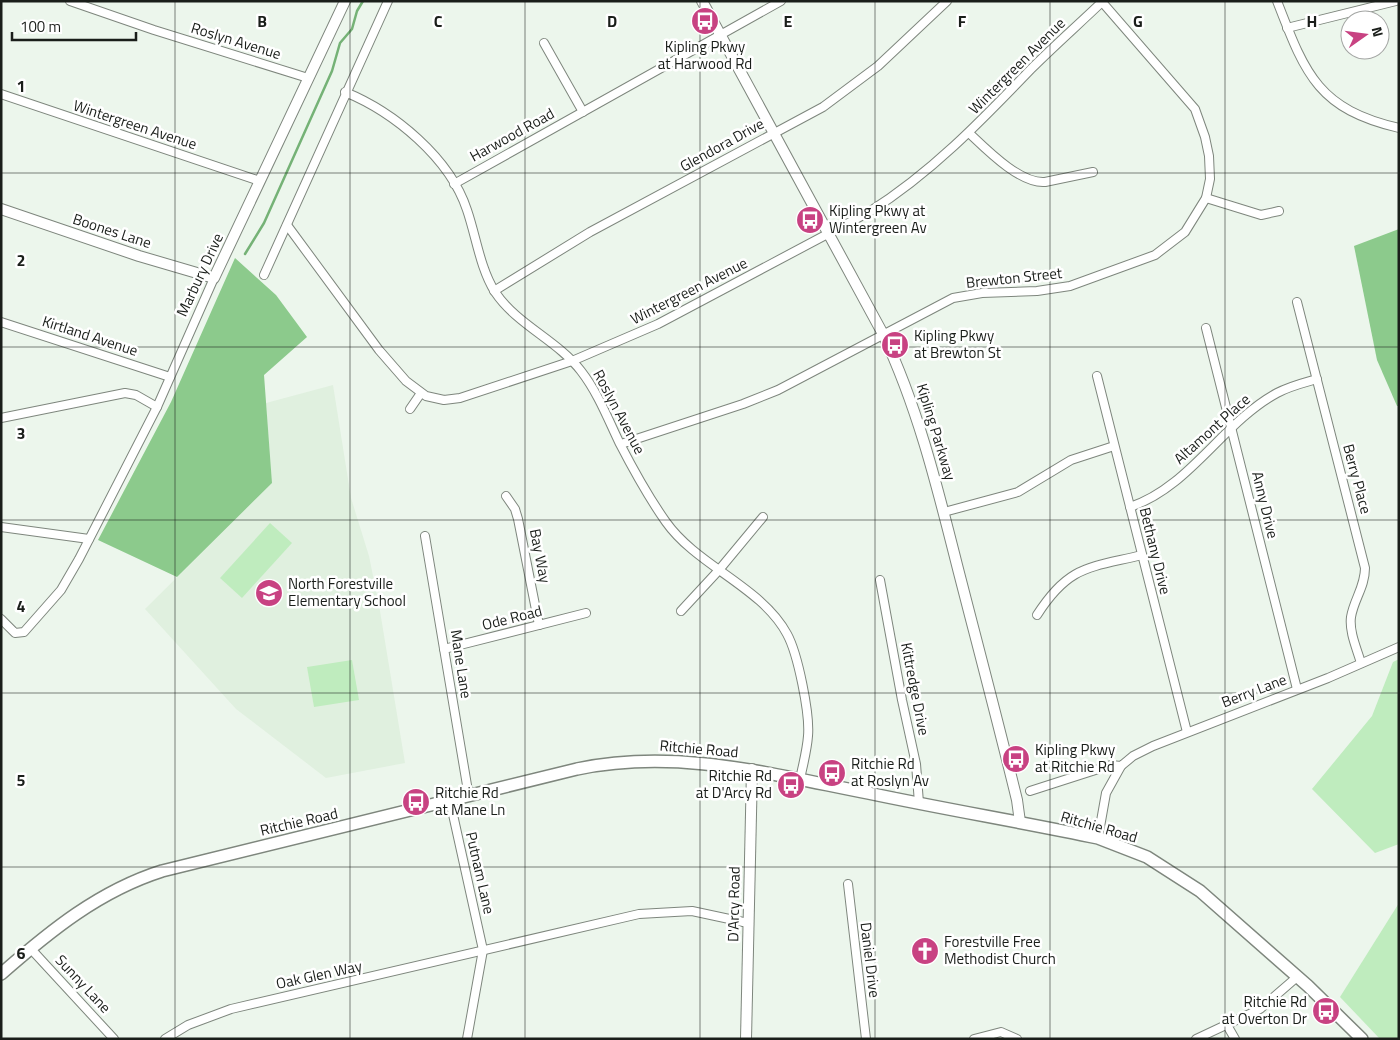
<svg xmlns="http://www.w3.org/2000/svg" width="1400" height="1040" font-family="'Titillium Web',sans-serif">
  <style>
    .built { fill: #e0f0df }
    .green { fill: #bfecbe }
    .forest { fill: #8cca8c }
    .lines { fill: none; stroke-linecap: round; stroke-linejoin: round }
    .stream { stroke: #75b276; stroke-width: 2.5 }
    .minor-casing { stroke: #7e867d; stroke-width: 10 }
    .tertiary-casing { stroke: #7e867d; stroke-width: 12 }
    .secondary-casing { stroke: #7e867d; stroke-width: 14 }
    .minor { stroke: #fff; stroke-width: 8 }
    .tertiary { stroke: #fff; stroke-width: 10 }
    .secondary { stroke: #fff; stroke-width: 11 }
    .grid { fill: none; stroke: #1a1e1a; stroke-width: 1; stroke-opacity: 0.55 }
    .labels { text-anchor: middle; stroke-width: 5; stroke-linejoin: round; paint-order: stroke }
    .street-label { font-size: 15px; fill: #1a1e1a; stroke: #fff }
    .poi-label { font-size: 15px; fill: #1a1e1a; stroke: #fff; text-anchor: start }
    .grid-label { font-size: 16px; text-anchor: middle; font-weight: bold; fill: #1a1e1a; stroke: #fff; stroke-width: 5; stroke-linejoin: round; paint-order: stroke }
  </style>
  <rect width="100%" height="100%" fill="#ecf6ec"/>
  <!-- built -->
  <polygon class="built" points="333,385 351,498 369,556 380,611 405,763 326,778 236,709 145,609 272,483 266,403"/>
  <!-- green -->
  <g class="green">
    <polygon points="270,523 292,543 242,598 220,578"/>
    <polygon points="1399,659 1399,844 1375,853 1312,789 1372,716 1393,662"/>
    <polygon points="352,660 359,700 314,707 307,667"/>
    <polygon points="1399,903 1399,1039 1380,1039 1340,997"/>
  </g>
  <!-- forest -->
  <g class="forest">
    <polygon points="1399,229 1399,406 1397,406 1377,360 1354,246"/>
    <polygon points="235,258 276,295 307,337 264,375 272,483 177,577 98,540 171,402"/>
  </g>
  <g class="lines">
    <!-- stream -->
    <polyline class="stream" points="245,254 264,223 332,71 340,43 352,29 357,11 363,1"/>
    <!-- minor casing -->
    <g class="minor-casing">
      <g id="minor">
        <polyline points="70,1 154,30 308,78"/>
        <path d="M 1277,1 C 1305,73 1317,109 1399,128"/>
        <polyline points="1287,28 1396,1"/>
        <polyline points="544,43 583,112"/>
        <path d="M 345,92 C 394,112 450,158 467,210 C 476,236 480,268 495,292 C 517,325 557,340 581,371 C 598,393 608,419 620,444 C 634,471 649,498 666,522 C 697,566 762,587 787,634 C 798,654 810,714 808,736 C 807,750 803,765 800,779"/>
        <polyline points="1,94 260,181"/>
        <path d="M 969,133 C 986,149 1020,184 1045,182 L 1093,172"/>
        <polyline points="454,184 781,1"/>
        <polyline points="1206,198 1261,215 1279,211"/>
        <path d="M 287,225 L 379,350 L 406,381 L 426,396 L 444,400 L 460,398 L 572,361 L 658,324 L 869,212 C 931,173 980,122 1031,69 C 1054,46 1079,24 1103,1"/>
        <polyline points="264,275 388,1"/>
        <polyline points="494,291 590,232 823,107 878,66 947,1"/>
        <path d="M 1297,302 L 1365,568 C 1365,587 1354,599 1351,617 C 1349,632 1357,649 1361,663"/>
        <polyline points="1,322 170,377"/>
        <polyline points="1206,328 1297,689"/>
        <polyline points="1097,376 1187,732"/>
        <polyline points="410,409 421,393"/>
        <polyline points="1,418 125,393 136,395 157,407"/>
        <polyline points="621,444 743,404 778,390 953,298 982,293 1037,291 1070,286 1155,255 1185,232 1206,198 1210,179 1209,156 1205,137 1195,109 1102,2"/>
        <polyline points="506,496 515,509 518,519 539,625"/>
        <path d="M 1130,507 C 1190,487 1222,423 1277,393 C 1290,386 1303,383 1317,379"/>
        <polyline points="944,512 1018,492 1071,460 1114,446"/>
        <polyline points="1,527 89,539"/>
        <polyline points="425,536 469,797"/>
        <polyline points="880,580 902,700 916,764 919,803"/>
        <polyline points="681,611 719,570 763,517"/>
        <path d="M 1037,615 C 1069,565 1089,568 1142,555"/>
        <polyline points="1,619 15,633 24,632 61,590 79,559 157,407 214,278"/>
        <polyline points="444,649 586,613"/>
        <polyline points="1030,791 1111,765 1121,766 1133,756 1153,746 1328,678 1399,647"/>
        <polyline points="450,801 483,950 467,1039"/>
        <polyline points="1098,838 1106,793 1121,766"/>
        <polyline points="848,884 866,1039"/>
        <polyline points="31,949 114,1039"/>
        <polyline points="1227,1025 1235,1039"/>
        <polyline points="165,1039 188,1025 231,1009 639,914 692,911 748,923"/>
        <polyline points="974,1039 1001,1032 1017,1039"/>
        <polyline points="1196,1039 1260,1009 1297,977"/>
      </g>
    </g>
    <!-- tertiary casing -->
    <g class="tertiary-casing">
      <g id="tertiary">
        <path d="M 702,1 L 883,334 C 918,408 937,486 957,565 C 977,643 998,722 1017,800 L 1020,822"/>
        <polyline points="1,209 139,256 214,278 345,1"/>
        <polyline points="746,1039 752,769"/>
      </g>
    </g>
    <!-- secondary casing -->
    <g class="secondary-casing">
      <path id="secondary" d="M 1,974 C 50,931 99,891 162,871 L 577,769 C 676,748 770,774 868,793 C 944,809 1021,822 1098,838 L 1147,857 L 1200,891 L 1308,986 L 1362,1039"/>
    </g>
    <!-- minor -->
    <use href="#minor" class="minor"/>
    <!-- tertiary -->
    <use href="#tertiary" class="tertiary"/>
    <!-- secondary -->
    <use href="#secondary" class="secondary"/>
  </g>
  <!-- grid -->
  <path class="grid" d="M 175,1 L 175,1039M 350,1 L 350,1039M 525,1 L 525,1039M 700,1 L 700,1039M 875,1 L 875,1039M 1050,1 L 1050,1039M 1225,1 L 1225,1039M 1,173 L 1399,173M 1,347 L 1399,347M 1,520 L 1399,520M 1,693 L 1399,693M 1,867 L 1399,867"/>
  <!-- icons -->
  <defs>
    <g id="bus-disc" transform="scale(1.4375)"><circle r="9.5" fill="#c84282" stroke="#fff"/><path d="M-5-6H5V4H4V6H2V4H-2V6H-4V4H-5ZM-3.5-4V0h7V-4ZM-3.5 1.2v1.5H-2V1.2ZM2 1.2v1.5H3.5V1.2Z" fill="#fff"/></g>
    <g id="school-disc" transform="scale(1.4375)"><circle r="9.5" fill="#c84282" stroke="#fff"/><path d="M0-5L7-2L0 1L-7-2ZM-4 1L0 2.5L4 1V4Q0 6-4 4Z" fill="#fff"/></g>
    <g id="church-disc" transform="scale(1.4375)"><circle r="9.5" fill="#c84282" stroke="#fff"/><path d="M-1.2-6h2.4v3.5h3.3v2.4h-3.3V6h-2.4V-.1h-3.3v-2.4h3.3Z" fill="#fff"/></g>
  </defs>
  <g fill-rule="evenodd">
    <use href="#bus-disc" x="705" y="21"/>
    <use href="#bus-disc" x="810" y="220"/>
    <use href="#bus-disc" x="895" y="345"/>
    <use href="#school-disc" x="269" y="593"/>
    <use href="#bus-disc" x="1016" y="759"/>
    <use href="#bus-disc" x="832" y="773"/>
    <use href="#bus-disc" x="791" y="785"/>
    <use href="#bus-disc" x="416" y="802"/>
    <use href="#church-disc" x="925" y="951"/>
    <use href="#bus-disc" x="1326" y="1011"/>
  </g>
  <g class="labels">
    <!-- street labels -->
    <g class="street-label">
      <text transform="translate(236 41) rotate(17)" y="5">Roslyn Avenue</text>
      <text transform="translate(1017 66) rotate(-45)" y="5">Wintergreen Avenue</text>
      <text transform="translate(135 125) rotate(18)" y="5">Wintergreen Avenue</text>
      <text transform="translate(512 135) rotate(-29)" y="5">Harwood Road</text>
      <text transform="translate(722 145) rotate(-29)" y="5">Glendora Drive</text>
      <text transform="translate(112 231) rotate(18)" y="5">Boones Lane</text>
      <text transform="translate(200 275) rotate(-65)" y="5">Marbury Drive</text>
      <text transform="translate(1014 278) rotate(-6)" y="5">Brewton Street</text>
      <text transform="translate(689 291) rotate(-27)" y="5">Wintergreen Avenue</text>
      <text transform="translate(90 336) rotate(18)" y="5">Kirtland Avenue</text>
      <text transform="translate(619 412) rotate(62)" y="5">Roslyn Avenue</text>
      <text transform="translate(1212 429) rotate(-42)" y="5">Altamont Place</text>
      <text transform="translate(936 432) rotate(73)" y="5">Kipling Parkway</text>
      <text transform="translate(1357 479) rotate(75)" y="5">Berry Place</text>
      <text transform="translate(1265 505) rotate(76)" y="5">Anny Drive</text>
      <text transform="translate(1155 551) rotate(76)" y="5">Bethany Drive</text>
      <text transform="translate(540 556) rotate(79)" y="5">Bay Way</text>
      <text transform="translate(512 618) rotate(-14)" y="5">Ode Road</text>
      <text transform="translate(461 664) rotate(81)" y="5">Mane Lane</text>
      <text transform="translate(915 689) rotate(79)" y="5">Kittredge Drive</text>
      <text transform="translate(1254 691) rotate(-21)" y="5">Berry Lane</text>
      <text transform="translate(699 749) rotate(5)" y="5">Ritchie Road</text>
      <text transform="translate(299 822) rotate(-13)" y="5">Ritchie Road</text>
      <text transform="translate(1099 827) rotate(16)" y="5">Ritchie Road</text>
      <text transform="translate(480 873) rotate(77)" y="5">Putnam Lane</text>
      <text transform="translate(734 904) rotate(-89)" y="5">D'Arcy Road</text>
      <text transform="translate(870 960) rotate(83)" y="5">Daniel Drive</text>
      <text transform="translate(319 975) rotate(-12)" y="5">Oak Glen Way</text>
      <text transform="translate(83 984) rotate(47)" y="5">Sunny Lane</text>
    </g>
    <!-- poi labels -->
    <g class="poi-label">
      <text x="705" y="52" text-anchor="middle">Kipling Pkwy<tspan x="705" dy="17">at Harwood Rd</tspan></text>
      <text x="829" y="216">Kipling Pkwy at<tspan x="829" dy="17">Wintergreen Av</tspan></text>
      <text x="914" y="341">Kipling Pkwy<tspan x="914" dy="17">at Brewton St</tspan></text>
      <text x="288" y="589">North Forestville<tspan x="288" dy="17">Elementary School</tspan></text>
      <text x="1035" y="755">Kipling Pkwy<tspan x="1035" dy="17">at Ritchie Rd</tspan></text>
      <text x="851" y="769">Ritchie Rd<tspan x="851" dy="17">at Roslyn Av</tspan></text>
      <text x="772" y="781" text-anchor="end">Ritchie Rd<tspan x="772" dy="17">at D'Arcy Rd</tspan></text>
      <text x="435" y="798">Ritchie Rd<tspan x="435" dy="17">at Mane Ln</tspan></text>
      <text x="944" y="947">Forestville Free<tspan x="944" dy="17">Methodist Church</tspan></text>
      <text x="1307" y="1007" text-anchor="end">Ritchie Rd<tspan x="1307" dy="17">at Overton Dr</tspan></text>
    </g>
  </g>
  <g class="grid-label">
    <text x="262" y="27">B</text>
    <text x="438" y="27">C</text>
    <text x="612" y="27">D</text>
    <text x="788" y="27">E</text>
    <text x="962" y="27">F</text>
    <text x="1138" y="27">G</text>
    <text x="1312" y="27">H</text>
    <text x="21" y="92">1</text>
    <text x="21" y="266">2</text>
    <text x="21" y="439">3</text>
    <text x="21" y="612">4</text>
    <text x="21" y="786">5</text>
    <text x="21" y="959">6</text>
  </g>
  <!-- border -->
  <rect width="1400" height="1040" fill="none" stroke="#1a1e1a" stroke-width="5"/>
  <!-- north arrow -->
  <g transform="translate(1365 35) rotate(76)"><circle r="24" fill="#ffffff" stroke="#a3a5a3"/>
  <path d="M0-4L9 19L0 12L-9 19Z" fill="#c84282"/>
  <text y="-8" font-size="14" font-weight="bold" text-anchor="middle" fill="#1a1e1a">N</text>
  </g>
  <!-- scale -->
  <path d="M12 32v8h124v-8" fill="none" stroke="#1a1e1a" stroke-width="2.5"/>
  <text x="20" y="32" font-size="15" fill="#1a1e1a" stroke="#ffffff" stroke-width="4" paint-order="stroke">100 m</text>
</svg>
